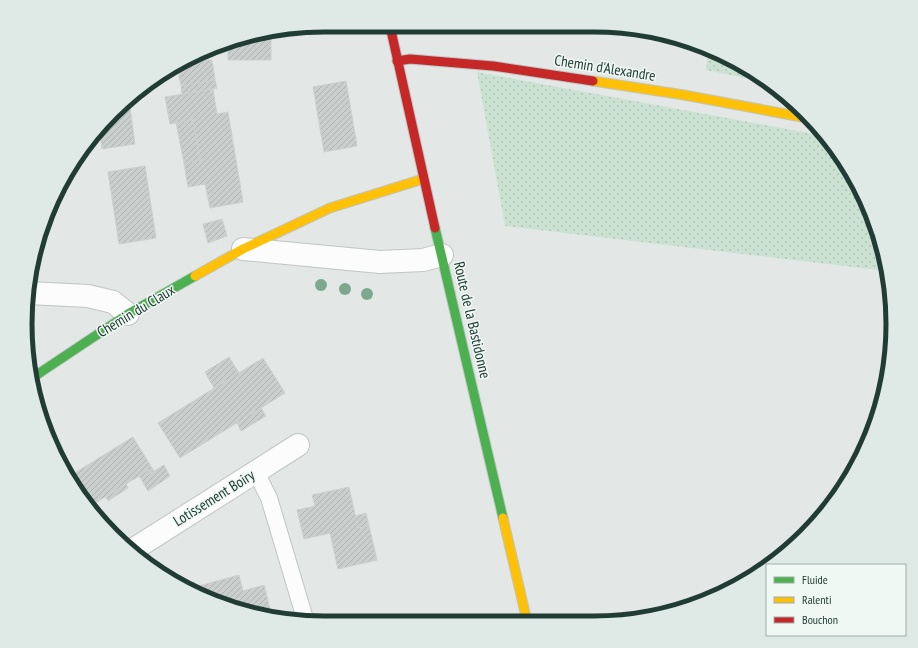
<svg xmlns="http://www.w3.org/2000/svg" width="918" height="648" font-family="'PT Sans Narrow',sans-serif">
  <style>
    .grass { fill: url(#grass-dots) }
    .building { fill: url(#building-hatch); stroke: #cbd1cf }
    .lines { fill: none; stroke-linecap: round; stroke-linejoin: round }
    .lane-casing { stroke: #c0c5c3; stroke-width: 18 }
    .street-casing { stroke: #c0c5c3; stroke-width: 24 }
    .fast-casing { stroke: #bec6c3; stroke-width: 11 }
    .slow-casing { stroke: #bec6c3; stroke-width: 11 }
    .jam-casing { stroke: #bec6c3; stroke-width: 11 }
    .lane { stroke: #fbfcfb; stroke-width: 16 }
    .street { stroke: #fbfcfb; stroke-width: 22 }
    .fast { stroke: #4caf50; stroke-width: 9 }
    .slow { stroke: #ffc107; stroke-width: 9 }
    .jam { stroke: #c62828; stroke-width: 9 }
    .tree { fill: #7da88f }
    .labels { text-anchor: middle; stroke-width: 3; stroke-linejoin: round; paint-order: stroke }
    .street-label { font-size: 15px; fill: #203c35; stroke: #f0f8f4 }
    .rim { fill: none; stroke: #203c35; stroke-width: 5 }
  </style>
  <defs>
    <pattern id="grass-dots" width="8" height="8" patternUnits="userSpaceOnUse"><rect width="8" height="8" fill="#cbe2d3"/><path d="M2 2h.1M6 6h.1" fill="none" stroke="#aec3b6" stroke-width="1.8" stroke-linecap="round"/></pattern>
    <pattern id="building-hatch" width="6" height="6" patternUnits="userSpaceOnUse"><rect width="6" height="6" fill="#cacfcd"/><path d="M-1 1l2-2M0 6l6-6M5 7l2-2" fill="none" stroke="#adb3b1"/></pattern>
  </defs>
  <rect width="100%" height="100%" fill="#e3e8e6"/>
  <!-- grass -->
  <g class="grass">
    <polygon points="708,52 744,65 764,82 706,70"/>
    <polygon points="477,72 825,136 853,174 877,228 887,271 505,226"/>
  </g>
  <!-- building -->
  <g class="building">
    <polygon points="271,32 271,60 228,60 228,43 246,35"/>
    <polygon points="192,60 212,60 215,80 181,86 177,67"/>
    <polygon points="215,80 217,88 182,94 181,86"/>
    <polygon points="346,81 357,146 324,152 313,87"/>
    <polygon points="213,89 217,114 228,112 243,202 210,208 205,184 188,187 184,163 200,160 193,120 170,124 165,97"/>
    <polygon points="129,100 135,144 102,149 99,127"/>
    <polygon points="193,120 200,160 184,163 176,123"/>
    <polygon points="145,166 156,238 119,244 108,172"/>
    <polygon points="222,219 227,236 208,243 203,224"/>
    <polygon points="229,357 239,373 214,388 205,372"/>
    <polygon points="263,358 285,393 180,458 158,423"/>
    <polygon points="261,408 266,416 241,431 237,423"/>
    <polygon points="133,437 152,468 92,505 97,513 95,514 78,489 81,487 73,474"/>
    <polygon points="164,465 170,476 148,491 141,479"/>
    <polygon points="152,468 154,471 141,479 139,476"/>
    <polygon points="126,484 128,488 108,501 106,497"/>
    <polygon points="349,487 358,528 369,526 377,560 338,569 330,533 304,539 297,510 315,506 312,495"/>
    <polygon points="366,513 369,526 358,528 355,516"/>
    <polygon points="239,575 243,591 264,585 272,617 249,613 247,606 236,609 192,592 181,585 194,582 195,587"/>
  </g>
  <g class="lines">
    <!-- lane casing -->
    <g class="lane-casing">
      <polyline id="lane" points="256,472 269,498 306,622"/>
    </g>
    <!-- street casing -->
    <g class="street-casing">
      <g id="street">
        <polyline points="243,249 380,262 423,260 442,255"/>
        <polyline points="28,293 88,296 113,302 128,314"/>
        <polyline points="131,551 298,445"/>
      </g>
    </g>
    <!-- fast casing -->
    <g class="fast-casing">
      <g id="fast">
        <polyline points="435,228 503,518"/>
        <polyline points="32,378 128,314 195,276"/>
      </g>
    </g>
    <!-- slow casing -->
    <g class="slow-casing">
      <g id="slow">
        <polyline points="593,81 684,95 807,118"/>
        <polyline points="195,276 243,249 330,208 423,179"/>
        <polyline points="503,518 527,621"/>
      </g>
    </g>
    <!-- jam casing -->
    <g class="jam-casing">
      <g id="jam">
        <polyline points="390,26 435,228"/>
        <polyline points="397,61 410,59 493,66 593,81"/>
      </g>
    </g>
    <!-- lane -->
    <use href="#lane" class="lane"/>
    <!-- street -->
    <use href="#street" class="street"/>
    <!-- fast -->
    <use href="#fast" class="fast"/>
    <!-- slow -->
    <use href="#slow" class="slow"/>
    <!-- jam -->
    <use href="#jam" class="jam"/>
  </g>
  <!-- trees -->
  <g class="tree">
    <circle cx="321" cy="285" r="6"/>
    <circle cx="345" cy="289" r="6"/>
    <circle cx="367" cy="294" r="6"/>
  </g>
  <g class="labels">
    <!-- street labels -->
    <g class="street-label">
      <text transform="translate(605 68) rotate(9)" y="5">Chemin d'Alexandre</text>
      <text transform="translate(136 311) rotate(-31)" y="5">Chemin du Claux</text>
      <text transform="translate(472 320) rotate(77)" y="5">Route de la Bastidonne</text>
      <text transform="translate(214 498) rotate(-32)" y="5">Lotissement Boiry</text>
    </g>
  </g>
  <!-- crop -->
  <path d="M0 0H918V648H0ZM324 32H594A292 292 0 0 1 886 324V324A292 292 0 0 1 594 616H324A292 292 0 0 1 32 324V324A292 292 0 0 1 324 32Z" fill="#dfe9e5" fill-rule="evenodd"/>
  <path class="rim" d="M324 32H594A292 292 0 0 1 886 324V324A292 292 0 0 1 594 616H324A292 292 0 0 1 32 324V324A292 292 0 0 1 324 32Z"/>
  <!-- legend -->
  <rect x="766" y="564" width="140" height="72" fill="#f0f8f4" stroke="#9dada8"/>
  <rect x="774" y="577" width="20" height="6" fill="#4caf50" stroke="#9dada8"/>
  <text x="802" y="584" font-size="12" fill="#203c35">Fluide</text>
  <rect x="774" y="597" width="20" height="6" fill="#ffc107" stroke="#9dada8"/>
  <text x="802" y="604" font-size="12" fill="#203c35">Ralenti</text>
  <rect x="774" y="617" width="20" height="6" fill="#c62828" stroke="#9dada8"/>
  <text x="802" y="624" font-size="12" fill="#203c35">Bouchon</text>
</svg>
